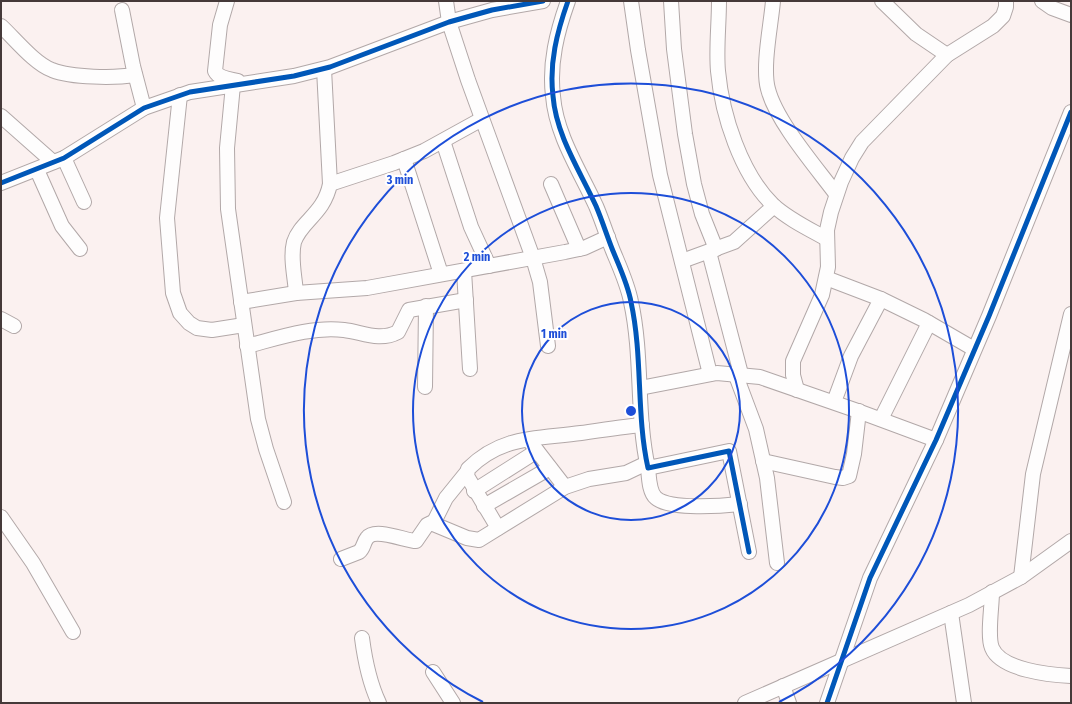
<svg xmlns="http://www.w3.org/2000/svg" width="1072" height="704" font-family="'Fira Sans Condensed',sans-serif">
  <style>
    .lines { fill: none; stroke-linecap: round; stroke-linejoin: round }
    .minor-casing { stroke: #b2a8a8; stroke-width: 16 }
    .minor { stroke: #fefdfd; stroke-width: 14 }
    .cycleway-casing { stroke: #fff; stroke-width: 8 }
    .cycleway { stroke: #0057b8; stroke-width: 5 }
    .ring { fill: none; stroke: #1d4ed8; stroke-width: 2 }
    .centre { fill: #1d4ed8; stroke: #fff; stroke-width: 2 }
    .ring-label { font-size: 12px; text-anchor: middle; font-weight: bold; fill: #1d4ed8; stroke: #fff; stroke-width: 4; stroke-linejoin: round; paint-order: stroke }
  </style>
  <rect width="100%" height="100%" fill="#fbf1f0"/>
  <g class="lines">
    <!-- minor casing -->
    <g class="minor-casing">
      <g id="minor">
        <path d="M 227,1 L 220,25 L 215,71 C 219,79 230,79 238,81"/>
        <polyline points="446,1 449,22 468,80 533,258 540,282 548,346"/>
        <path d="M 568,1 C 557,32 549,63 553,96 C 556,135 580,171 596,206 C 602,220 607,236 613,251 C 620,268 628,285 631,302 C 643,357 636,414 648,468 L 729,451 L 749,552"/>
        <polyline points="631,1 638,50 660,175 710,374"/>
        <polyline points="671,1 674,49 685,134 694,184 702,214 716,249"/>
        <path d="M 719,1 C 719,24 716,49 718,71 C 722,115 741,174 773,205 C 788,219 809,229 827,239"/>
        <path d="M 773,1 C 771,25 762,67 768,89 C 776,121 816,167 836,194"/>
        <polyline points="882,1 916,34 947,55"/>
        <polyline points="1042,1 1052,8 1071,15"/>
        <polyline points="122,10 133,66 144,108"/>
        <path d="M 1,26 C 15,39 35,64 52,70 C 72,78 115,78 135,75"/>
        <polyline points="233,85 227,148 228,209 258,419 266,449 284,502"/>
        <polyline points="180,95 167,218 173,293 180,313 189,323 197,328 212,330 244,325"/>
        <polyline points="1,116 53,162"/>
        <polyline points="443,141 471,227 489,266"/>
        <polyline points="64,158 84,202"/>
        <polyline points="404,159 441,274"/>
        <polyline points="37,170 62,226 80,249"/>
        <polyline points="1,183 64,158 144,108 190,92 294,76 330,67 449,22 492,10 543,1"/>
        <polyline points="330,184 394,163 424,151 482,119"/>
        <polyline points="551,184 579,249"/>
        <polyline points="709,252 741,374"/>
        <polyline points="682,261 734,242 774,206"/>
        <polyline points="464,271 470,369"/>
        <polyline points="826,278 881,299 924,320 974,349"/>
        <path d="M 296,293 C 295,277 290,258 294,242 C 301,221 324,214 330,184 L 324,69"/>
        <polyline points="241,302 296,293 367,288 565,252 584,248 608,237"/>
        <polyline points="1,319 14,326"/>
        <path d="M 247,346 C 278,338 312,326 344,330 C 362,332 379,342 398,332 L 409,310 L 466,300"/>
        <polyline points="735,373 756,429 767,478 777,563"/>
        <polyline points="425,387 426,306"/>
        <polyline points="640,388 717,373 760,377 855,410 936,440"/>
        <polyline points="797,390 793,375 793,361 822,295 828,267 827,230 831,212 841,182 852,158 862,142 947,55 993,26 1003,16 1006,7 1006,1"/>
        <polyline points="834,402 851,356 881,299"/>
        <polyline points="881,419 929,323"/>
        <polyline points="531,443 565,487"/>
        <polyline points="763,461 835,477 843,478 849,476 854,454 859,411"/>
        <path d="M 648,468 C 649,477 649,492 656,498 C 670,510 722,506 740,504"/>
        <polyline points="474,491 537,451"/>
        <polyline points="484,506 550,468"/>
        <polyline points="1,517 33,563 73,632"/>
        <polyline points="433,524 446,498 467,472"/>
        <path d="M 498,528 L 467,476 L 468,469 C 502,435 538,439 581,433 C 602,430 622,427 642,425"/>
        <path d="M 341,559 L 359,552 C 364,548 363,543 367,538 C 375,527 406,541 416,541 L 427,525 L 431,523 L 467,538 L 479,540 L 565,487 L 589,479 L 626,473 L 647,463"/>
        <polyline points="1021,577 1033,474 1071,314"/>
        <path d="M 992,592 C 992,607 987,636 992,648 C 1001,670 1050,675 1071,676"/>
        <polyline points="951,613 964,703"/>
        <path d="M 362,638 C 365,661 369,682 379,703"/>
        <polyline points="433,672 453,703"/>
        <polyline points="783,686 789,703"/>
        <polyline points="745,703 969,605 1021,577 1071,541"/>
        <polyline points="827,703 870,578 936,440 989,316 1071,112"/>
      </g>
    </g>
    <!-- minor -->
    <use href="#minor" class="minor"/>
    <!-- cycleway casing -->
    <g class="cycleway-casing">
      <g id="cycleway">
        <path d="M 568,1 C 557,32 549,63 553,96 C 556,135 580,171 596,206 C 602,220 607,236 613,251 C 620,268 628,285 631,302 C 643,357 636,414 648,468 L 729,451 L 749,552"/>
        <polyline points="1,183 64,158 144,108 190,92 294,76 330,67 449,22 492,10 543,1"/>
        <polyline points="827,703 870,578 936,440 989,316 1071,112"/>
      </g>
    </g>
    <!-- cycleway -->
    <use href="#cycleway" class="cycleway"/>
  </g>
  <!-- distance rings -->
  <g class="ring">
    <circle cx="631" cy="411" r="109"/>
    <circle cx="631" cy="411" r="218"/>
    <path d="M483 702A327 327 0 1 1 779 702"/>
  </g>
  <circle cx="631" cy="411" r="6" class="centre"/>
  <g class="ring-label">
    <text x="400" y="184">3 min</text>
    <text x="477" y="261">2 min</text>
    <text x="554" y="338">1 min</text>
  </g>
  <!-- border -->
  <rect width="1072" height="704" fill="none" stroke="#453939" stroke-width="4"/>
</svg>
